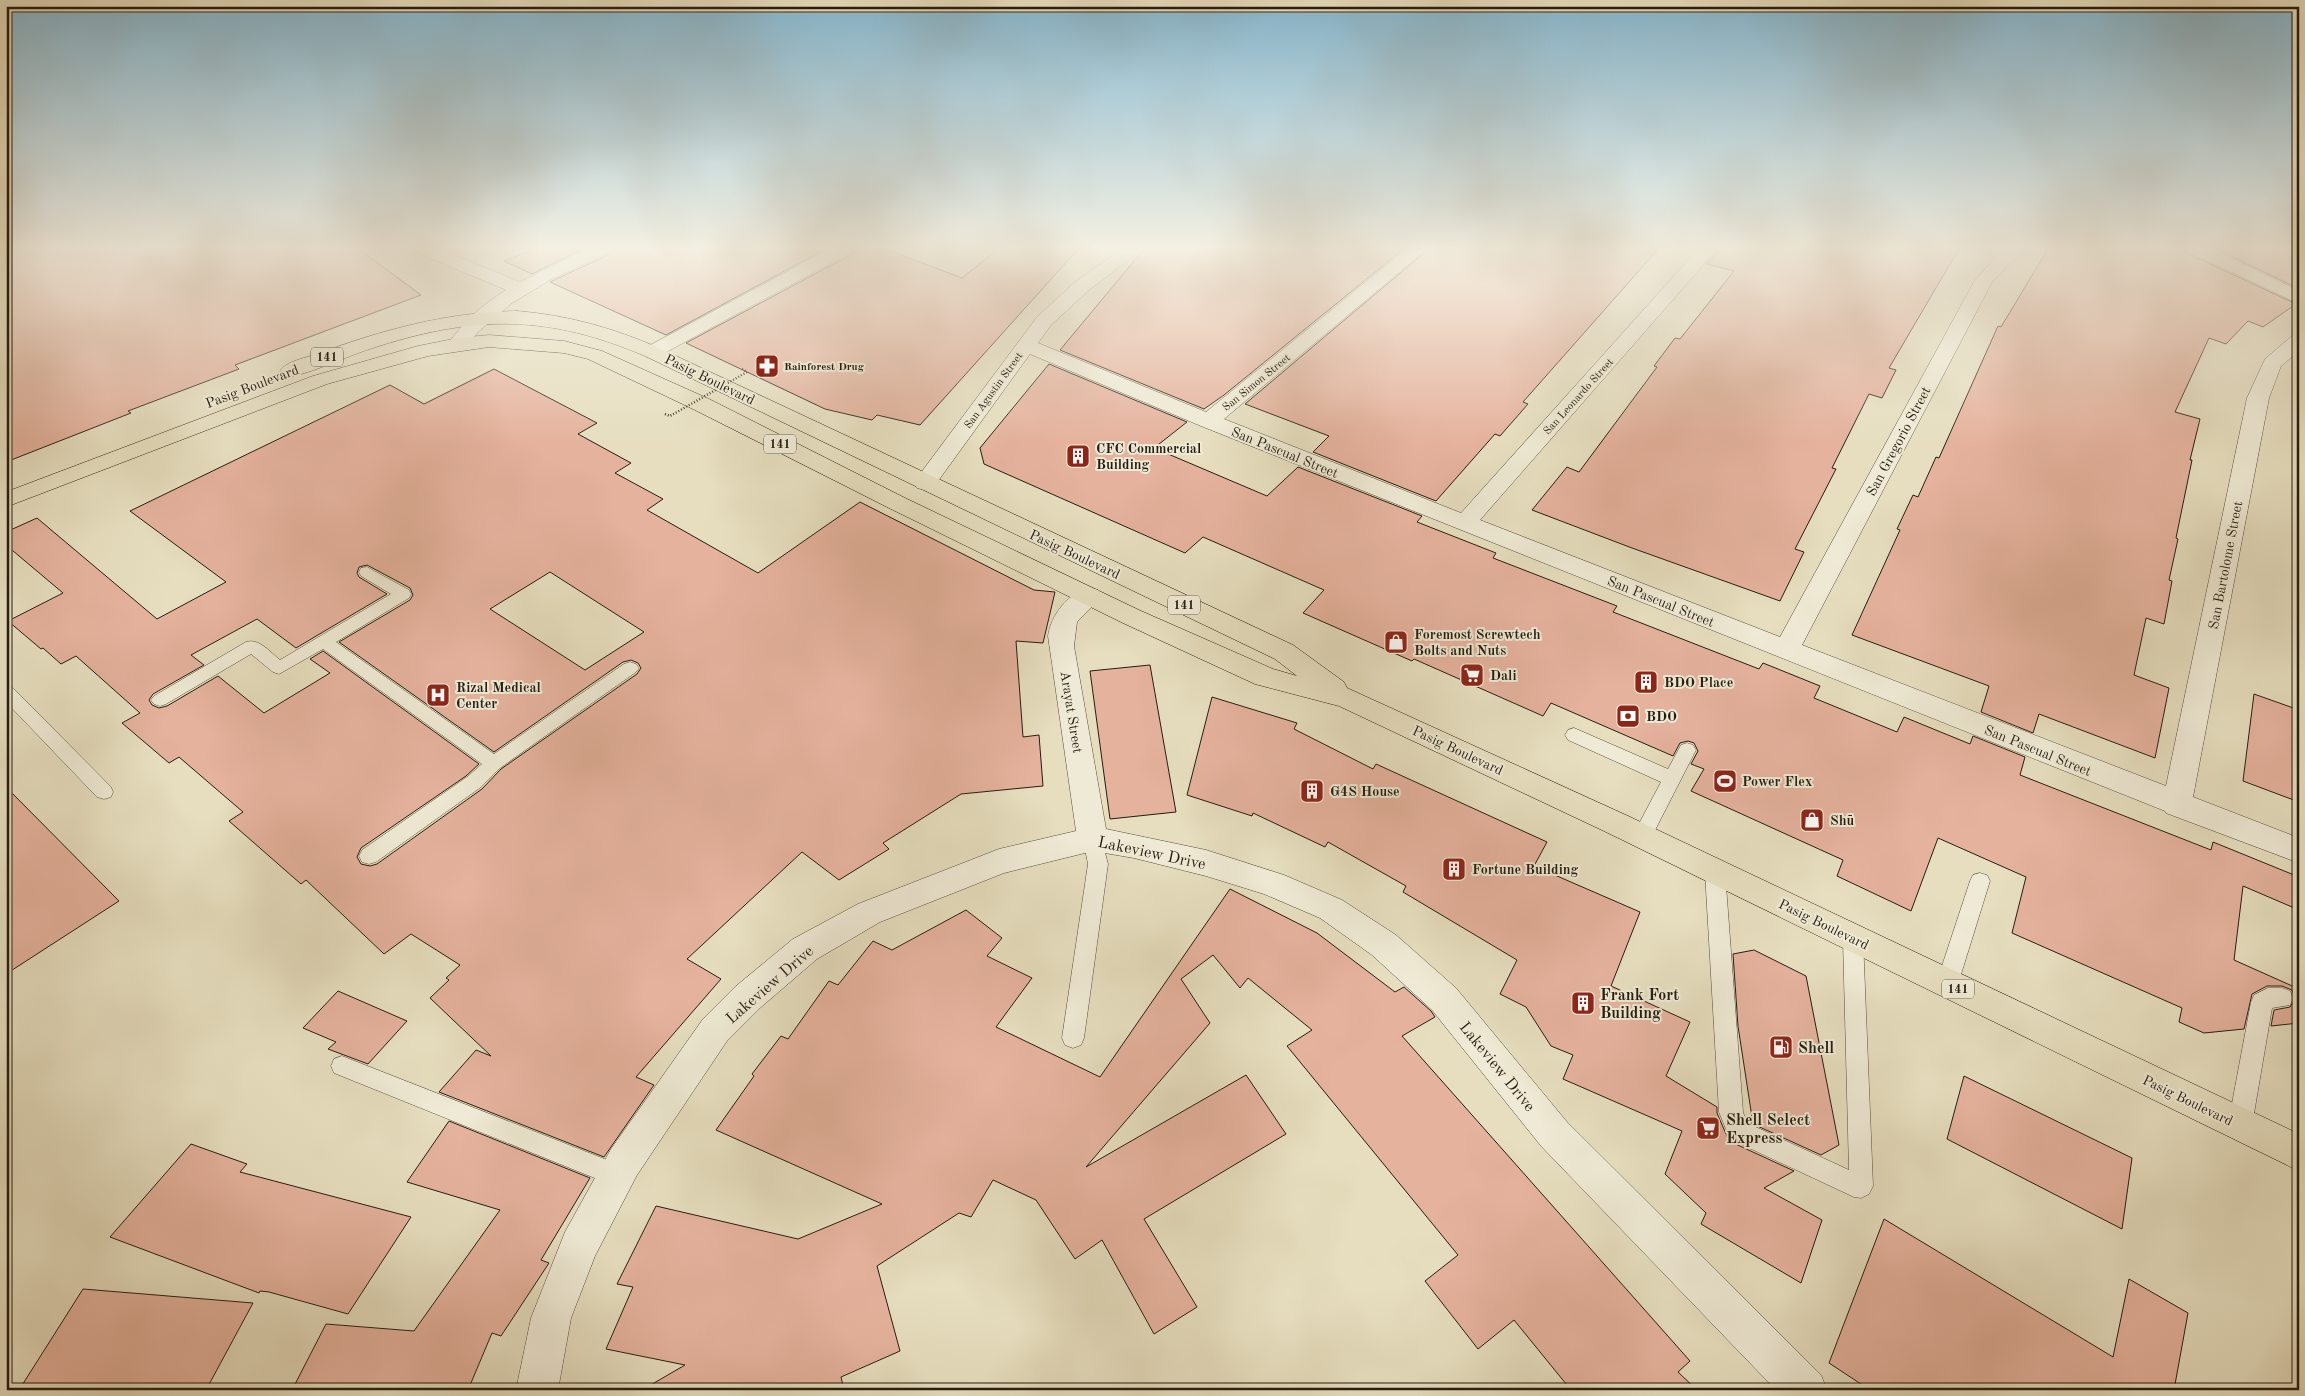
<svg xmlns="http://www.w3.org/2000/svg" width="2305" height="1396" font-family="'Old Standard TT',serif">
  <style>
    .building { fill: #e5b29d; stroke: #261d10; fill-rule: evenodd }
    .lines { fill: none; stroke-linecap: round; stroke-linejoin: round }
    .service-casing { stroke: #564d3c; stroke-width: 1 }
    .minor-casing { stroke: #564d3c; stroke-width: 1 }
    .primary-casing { stroke: #261d10; stroke-width: 1 }
    .service { fill: #efead5; fill-rule: evenodd }
    .minor { fill: #efead5; fill-rule: evenodd }
    .primary { fill: #e6debf; fill-rule: evenodd }
    .path-bridge { stroke: #261d10; stroke-width: 2.5; stroke-dasharray: 1 2; stroke-linecap: butt }
    .labels { text-anchor: middle; stroke-width: 4; stroke-linejoin: round; paint-order: stroke }
    .far-poi-label { font-size: 11px; font-weight: bold; fill: #261d10; stroke: #efead5; text-anchor: start }
    .far-street-label { font-size: 11px; fill: #261d10; stroke: #efead5 }
    .shield { fill: #efead5; stroke: #625a4b; stroke-width: 1 }
    .shield-label { font-size: 12px; font-weight: bold; fill: #261d10 }
    .street-label { font-size: 14px; fill: #261d10; stroke: #efead5 }
    .poi-label { font-size: 14px; font-weight: bold; fill: #261d10; stroke: #efead5; text-anchor: start }
    .near-street-label { font-size: 16px; fill: #261d10; stroke: #efead5 }
    .near-poi-label { font-size: 16px; font-weight: bold; fill: #261d10; stroke: #efead5; text-anchor: start }
  </style>
  <rect width="100%" height="100%" fill="#e6debf"/>
  <filter id="stains"><feTurbulence type="fractalNoise" baseFrequency=".004" numOctaves="4"/><feColorMatrix values="0 0 0 0 .2 0 0 0 0 .09 0 0 0 0 .02 0 0 0 .5 -.17"/></filter>
  <radialGradient id="worn" r=".72"><stop offset=".6" stop-color="#630" stop-opacity="0"/><stop offset="1" stop-color="#630" stop-opacity=".3"/></radialGradient>
  <!-- building -->
  <g class="building">
    <polygon points="23,247 356,247 421,295 235,365 239,369 128,411 131,413 6,462 6,253"/>
    <polygon points="541,247 586,247 532,274 504,261"/>
    <polygon points="616,247 829,247 666,335 550,282 612,253"/>
    <polygon points="858,247 880,247 962,278 1001,247 1080,247 920,425 877,415 872,420 825,409 686,343 854,253"/>
    <polygon points="1148,247 1406,247 1224,395 1204,409 1060,350 1139,255"/>
    <polygon points="1431,247 1660,247 1523,402 1528,404 1500,436 1495,434 1436,501 1313,452 1329,436 1245,404"/>
    <polygon points="1721,247 1960,247 1889,368 1896,370 1882,398 1869,394 1832,468 1836,469 1795,549 1804,552 1780,601 1632,548 1532,510 1567,467 1579,472 1657,367 1654,366 1675,338 1680,339 1734,271 1707,264"/>
    <polygon points="2049,247 2183,247 2187,253 2296,304 2263,327 2248,321 2226,344 2209,338 2175,412 2200,419 2190,460 2192,460 2176,538 2178,539 2169,580 2172,581 2164,624 2146,618 2134,675 2169,688 2155,758 2039,714 2033,733 1981,712 1989,686 1852,635 1900,530 1897,529 1913,495 1918,497 1936,457 1939,458 1998,326 2001,327"/>
    <polygon points="2212,247 2299,247 2299,289"/>
    <polygon points="1049,364 1187,422 1154,448 1267,496 1298,467 1422,516 1417,522 1496,553 1493,558 1617,606 1613,612 1759,669 1763,663 1820,686 1814,698 1897,732 1904,717 1970,744 1973,736 2025,757 2020,775 2211,850 2213,842 2299,877 2299,910 2243,886 2234,960 2299,989 2299,1023 2271,1026 2274,1010 2290,1007 2295,999 2292,990 2282,986 2267,986 2252,994 2244,1029 2204,1033 2179,1022 2182,1008 2012,933 2026,877 1938,838 1911,911 1837,876 1843,860 1691,791 1704,769 1691,764 1698,751 1694,743 1688,741 1680,743 1673,756 1551,703 1543,716 1414,659 1412,661 1303,613 1324,590 1203,537 1185,553 984,464 980,448"/>
    <path d="M 494,369 L 597,423 L 578,434 L 631,463 L 615,473 L 663,499 L 647,510 L 758,573 L 860,502 L 1034,590 L 1055,592 L 1043,643 L 1016,641 L 1023,737 L 1039,735 L 1043,786 L 961,794 L 883,843 L 889,849 L 839,880 L 802,852 L 687,959 L 721,979 L 636,1077 L 654,1085 L 604,1157 L 439,1092 L 476,1050 L 491,1056 L 430,998 L 449,980 L 446,978 L 460,965 L 411,934 L 384,954 L 306,880 L 301,884 L 229,821 L 243,812 L 179,757 L 169,763 L 122,723 L 140,713 L 76,656 L 61,664 L 43,648 L 41,649 L 8,621 L 63,593 L 6,545 L 6,532 L 37,518 L 157,619 L 226,582 L 130,511 L 390,385 L 424,404 ZM 367,565 L 410,588 L 413,595 L 410,600 L 339,642 L 494,752 L 623,662 L 631,660 L 638,663 L 641,668 L 637,674 L 501,769 L 482,789 L 377,864 L 370,866 L 361,864 L 357,857 L 361,848 L 466,776 L 479,764 L 323,651 L 310,659 L 330,673 L 264,713 L 218,676 L 167,706 L 159,708 L 152,705 L 149,700 L 153,694 L 204,665 L 191,655 L 257,619 L 296,648 L 387,594 L 359,577 L 357,573 L 359,567 ZM 550,572 L 644,632 L 585,670 L 490,609 Z"/>
    <polygon points="1150,665 1176,812 1110,819 1090,671"/>
    <polygon points="2254,694 2299,710 2299,802 2243,781"/>
    <polygon points="1212,697 1297,723 1294,729 1373,769 1376,764 1547,842 1534,866 1640,912 1611,986 1690,1022 1666,1076 1717,1107 1717,1113 1729,1141 1794,1171 1764,1188 1822,1220 1801,1283 1701,1224 1706,1213 1665,1174 1682,1131 1563,1079 1573,1055 1551,1046 1526,1007 1500,994 1517,960 1403,892 1406,886 1328,842 1325,847 1253,813 1252,816 1187,795"/>
    <polygon points="6,787 119,901 6,974"/>
    <polygon points="1230,889 1317,933 1395,992 1404,987 1431,1011 1435,1017 1402,1036 1690,1361 1678,1372 1697,1390 1571,1390 1514,1320 1478,1349 1425,1281 1458,1255 1287,1046 1312,1030 1248,978 1240,988 1213,955 1181,979 1210,1023 1086,1167 1246,1075 1286,1134 1144,1219 1197,1307 1154,1334 1102,1240 1075,1259 1036,1200 993,1180 971,1217 959,1213 877,1266 900,1351 841,1377 844,1390 642,1390 685,1365 606,1349 633,1287 617,1284 656,1206 798,1239 882,1204 716,1130 754,1076 752,1074 781,1036 788,1039 829,981 838,985 873,941 892,950 966,910 1002,938 987,956 1032,978 996,1027 1100,1077"/>
    <polygon points="1754,950 1806,976 1839,1145 1821,1155 1753,1124 1738,1026 1733,954"/>
    <polygon points="338,991 407,1021 368,1064 328,1049 336,1042 303,1028"/>
    <polygon points="1964,1076 2132,1158 2122,1229 1947,1139"/>
    <polygon points="449,1121 590,1178 541,1260 549,1263 501,1336 492,1333 468,1390 292,1390 326,1324 414,1331 500,1210 407,1182"/>
    <polygon points="191,1144 247,1164 240,1172 411,1217 348,1314 269,1292 260,1291 259,1293 110,1237"/>
    <polygon points="1884,1219 2113,1357 2129,1279 2188,1313 2174,1390 1870,1390 1829,1363"/>
    <polygon points="83,1289 253,1303 206,1390 19,1390"/>
  </g>
  <g class="lines">
    <!-- service casing -->
    <g class="service-casing">
      <g id="service">
        <path d="M 367,567 L 409,590 L 411,594 L 409,598 L 336,642 L 494,754 L 624,664 L 630,662 L 636,664 L 639,668 L 636,672 L 500,768 L 481,787 L 376,862 L 369,864 L 362,862 L 359,856 L 362,850 L 467,777 L 482,764 L 323,649 L 279,674 L 273,672 L 251,654 L 166,704 L 160,706 L 154,704 L 151,700 L 154,696 L 246,642 C 259,638 270,652 280,660 L 391,594 L 361,576 L 359,572 L 361,568 Z"/>
        <polygon points="6,685 12,687 111,787 113,792 111,797 104,799 97,797 6,702"/>
        <polygon points="1574,728 1668,769 1681,745 1687,743 1693,745 1696,750 1649,842 1642,845 1635,842 1632,837 1661,782 1568,740 1565,735 1568,730"/>
        <polygon points="1093,831 1100,834 1108,864 1084,1038 1081,1045 1073,1048 1065,1045 1062,1038 1088,864 1083,839 1086,834"/>
        <polygon points="1715,864 1722,866 1725,872 1743,1112 1747,1123 1849,1170 1843,939 1846,933 1853,930 1860,933 1863,939 1873,1186 1869,1194 1861,1198 1854,1197 1730,1139 1719,1112 1705,872 1708,866"/>
        <polygon points="1980,873 1987,875 1990,881 1958,984 1955,991 1947,993 1939,991 1936,984 1970,881 1973,875"/>
        <polygon points="2268,988 2282,988 2290,991 2293,998 2290,1005 2272,1008 2252,1125 2248,1133 2240,1136 2232,1133 2228,1125 2251,1002 2254,995"/>
        <polygon points="342,1056 625,1167 629,1175 625,1183 617,1187 334,1073 331,1066 334,1059"/>
      </g>
    </g>
    <!-- minor casing -->
    <g class="minor-casing">
      <g id="minor">
        <path d="M 410,247 L 435,247 L 520,282 L 590,247 L 614,247 L 611,251 L 552,279 L 512,303 L 478,332 L 465,348 L 458,350 L 451,348 L 448,344 C 463,322 483,304 506,290 L 413,251 Z"/>
        <polygon points="833,247 856,247 853,251 659,356 652,358 645,356 642,352 645,348"/>
        <polygon points="1125,247 1146,247 1089,290 1051,325 1038,343 1206,412 1409,247 1429,247 1224,419 1461,513 1700,247 1719,247 1480,520 1780,637 1975,280 2002,251 2011,247 2035,247 2032,251 2014,259 1992,282 1802,645 2166,786 2247,398 2265,359 2292,336 2299,334 2299,351 2281,366 2269,398 2193,797 2299,838 2299,863 2166,813 2165,811 1201,426 1030,354 933,488 925,490 917,488 914,483 917,478 1037,317 1075,282"/>
        <polygon points="2185,247 2208,247 2299,291 2299,304 2188,251"/>
        <path d="M 1089,588 L 1098,590 L 1102,596 L 1077,622 L 1074,646 L 1106,829 L 1206,850 L 1284,875 L 1342,900 L 1396,935 L 1456,988 L 1567,1122 L 1821,1375 L 1827,1390 L 1776,1390 L 1541,1146 L 1432,1010 L 1372,955 L 1320,918 L 1264,894 L 1206,876 L 1134,858 L 1093,851 L 1004,873 L 880,922 L 817,959 L 760,1008 L 727,1041 L 637,1175 L 595,1256 L 571,1318 L 558,1390 L 516,1390 L 531,1318 L 565,1232 L 611,1149 L 703,1019 L 736,986 L 793,939 L 858,904 L 999,849 L 1076,831 L 1048,636 C 1051,615 1068,593 1089,588 Z"/>
      </g>
    </g>
    <!-- primary casing -->
    <g class="primary-casing">
      <path id="primary" d="M 517,311 C 567,315 613,328 659,348 L 1293,645 L 1344,682 L 1347,688 L 1628,816 L 2299,1134 L 2299,1171 L 1606,832 L 1339,706 L 1255,684 L 1123,623 L 889,508 L 693,409 L 588,359 L 564,353 L 489,347 L 428,356 L 327,384 L 6,507 L 6,492 L 313,376 L 418,346 L 458,338 L 489,335 L 564,341 L 602,351 L 709,399 L 905,498 L 1141,611 L 1273,669 L 1297,676 L 1275,659 L 645,356 C 549,315 478,315 379,346 C 349,355 320,370 290,377 L 283,375 L 280,371 C 286,361 306,358 317,354 C 382,330 447,312 517,311 Z"/>
    </g>
    <!-- service -->
    <use href="#service" class="service"/>
    <!-- minor -->
    <use href="#minor" class="minor"/>
    <!-- primary -->
    <use href="#primary" class="primary"/>
    <!-- path-bridge -->
    <polyline class="path-bridge" points="665,414 670,416 747,372 742,369"/>
  </g>
  <!-- sky -->
  <linearGradient id="sky" x2="0" y2="1"><stop stop-color="#87b8d0"/><stop offset="0.56" stop-color="#f4f0e2"/><stop offset="1" stop-color="#f4f0e2" stop-opacity="0"/></linearGradient>
  <rect width="2305" height="443" fill="url(#sky)"/>
  <!-- icons -->
  <defs>
    <g id="pharmacy-square" transform="scale(1.25)"><rect x="-9" y="-9" width="18" height="18" rx="4" fill="#8f2418" stroke="#efead5"/><path d="M-2-6h4v4h4v4h-4v4h-4v-4h-4v-4h4Z" fill="#fff"/></g>
    <g id="building-square" transform="scale(1.25)"><rect x="-9" y="-9" width="18" height="18" rx="4" fill="#8f2418" stroke="#efead5"/><path d="M-4-6H4V6H1V3H-1V6H-4ZM-2.5-4.3h1.7v1.8h-1.7ZM.8-4.3h1.7v1.8H.8ZM-2.5-1h1.7V.8h-1.7ZM.8-1h1.7V.8H.8Z" fill="#fff"/></g>
    <g id="shop-square" transform="scale(1.25)"><rect x="-9" y="-9" width="18" height="18" rx="4" fill="#8f2418" stroke="#efead5"/><path d="M-5-2.5h2.3a2.7 3.5 0 0 1 5.4 0H5L5.5 6h-11ZM-1.5-2.5h3a1.5 2.3 0 0 0-3 0Z" fill="#fff"/></g>
    <g id="supermarket-square" transform="scale(1.25)"><rect x="-9" y="-9" width="18" height="18" rx="4" fill="#8f2418" stroke="#efead5"/><path d="M-6-5.5h2.5l.6 2H6L4.5 2H-2.5L-4.4-4H-6ZM-1.5 3.2a1.3 1.3 0 1 0 .1 0ZM3 3.2a1.3 1.3 0 1 0 .1 0Z" fill="#fff"/></g>
    <g id="hospital-square" transform="scale(1.25)"><rect x="-9" y="-9" width="18" height="18" rx="4" fill="#8f2418" stroke="#efead5"/><path d="M-5-5h3v3.5h4V-5h3V5h-3V1.5h-4V5h-3Z" fill="#fff"/></g>
    <g id="bank-square" transform="scale(1.25)"><rect x="-9" y="-9" width="18" height="18" rx="4" fill="#8f2418" stroke="#efead5"/><path d="M-6-4H6V4H-6ZM0-2.3a2.3 2.3 0 1 0 0 4.6a2.3 2.3 0 1 0 0-4.6Z" fill="#fff"/></g>
    <g id="stadium-square" transform="scale(1.25)"><rect x="-9" y="-9" width="18" height="18" rx="4" fill="#8f2418" stroke="#efead5"/><path d="M0-5a6.5 5 0 1 0 0 10a6.5 5 0 1 0 0-10ZM-3.5-1.8h7v3.6h-7Z" fill="#fff"/></g>
    <g id="fuel-square" transform="scale(1.25)"><rect x="-9" y="-9" width="18" height="18" rx="4" fill="#8f2418" stroke="#efead5"/><path d="M-5.5-6h7V0h2V4h1.3V-2.5L3-4.5l.8-.8L6-3V5H2.5V1h-1V6h-7ZM-4.2-4.7v3.2H.2V-4.7Z" fill="#fff"/></g>
  </defs>
  <g fill-rule="evenodd">
    <use href="#pharmacy-square" x="767" y="366"/>
    <use href="#building-square" x="1078" y="456"/>
    <use href="#shop-square" x="1396" y="642"/>
    <use href="#supermarket-square" x="1472" y="675"/>
    <use href="#building-square" x="1646" y="682"/>
    <use href="#hospital-square" x="438" y="695"/>
    <use href="#bank-square" x="1628" y="716"/>
    <use href="#stadium-square" x="1725" y="781"/>
    <use href="#building-square" x="1312" y="791"/>
    <use href="#shop-square" x="1812" y="820"/>
    <use href="#building-square" x="1454" y="869"/>
    <use href="#building-square" x="1583" y="1003"/>
    <use href="#fuel-square" x="1781" y="1047"/>
    <use href="#supermarket-square" x="1708" y="1128"/>
  </g>
  <g class="labels">
    <!-- far-poi labels -->
    <g class="far-poi-label">
      <text x="784" y="370">Rainforest Drug</text>
    </g>
    <!-- far-street labels -->
    <g class="far-street-label">
      <text transform="translate(1256 382) rotate(-39)" y="4">San Simon Street</text>
      <text transform="translate(993 390) rotate(-54)" y="4">San Agustin Street</text>
      <text transform="translate(1578 396) rotate(-48)" y="4">San Leonardo Street</text>
    </g>
    <!-- shield labels -->
    <g class="shield">
      <rect x="311" y="347.5" width="32" height="19" rx="4"/>
      <rect x="764" y="434.5" width="32" height="19" rx="4"/>
      <rect x="1168" y="595.5" width="32" height="19" rx="4"/>
      <rect x="1942" y="979.5" width="32" height="19" rx="4"/>
    </g>
    <g class="shield-label">
      <text x="327" y="361">141</text>
      <text x="780" y="448">141</text>
      <text x="1184" y="609">141</text>
      <text x="1958" y="993">141</text>
    </g>
    <!-- street labels -->
    <g class="street-label">
      <text transform="translate(710 379) rotate(26)" y="5">Pasig Boulevard</text>
      <text transform="translate(252 386) rotate(-21)" y="5">Pasig Boulevard</text>
      <text transform="translate(1898 441) rotate(-62)" y="5">San Gregorio Street</text>
      <text transform="translate(1285 452) rotate(22)" y="5">San Pascual Street</text>
      <text transform="translate(1075 554) rotate(25)" y="5">Pasig Boulevard</text>
      <text transform="translate(2225 565) rotate(-79)" y="5">San Bartolome Street</text>
      <text transform="translate(1661 601) rotate(22)" y="5">San Pascual Street</text>
      <text transform="translate(1072 712) rotate(81)" y="5">Arayat Street</text>
      <text transform="translate(1458 750) rotate(25)" y="5">Pasig Boulevard</text>
      <text transform="translate(2038 750) rotate(22)" y="5">San Pascual Street</text>
      <text transform="translate(1824 924) rotate(26)" y="5">Pasig Boulevard</text>
      <text transform="translate(2188 1100) rotate(26)" y="5">Pasig Boulevard</text>
    </g>
    <!-- poi labels -->
    <g class="poi-label">
      <text x="1096" y="453">CFC Commercial<tspan x="1096" dy="16">Building</tspan></text>
      <text x="1414" y="639">Foremost Screwtech<tspan x="1414" dy="16">Bolts and Nuts</tspan></text>
      <text x="1490" y="680">Dali</text>
      <text x="1664" y="687">BDO Place</text>
      <text x="456" y="692">Rizal Medical<tspan x="456" dy="16">Center</tspan></text>
      <text x="1646" y="721">BDO</text>
      <text x="1742" y="786">Power Flex</text>
      <text x="1330" y="796">G4S House</text>
      <text x="1830" y="825">Shū</text>
      <text x="1472" y="874">Fortune Building</text>
    </g>
    <!-- near-street labels -->
    <g class="near-street-label">
      <text transform="translate(1152 852) rotate(12)" y="6">Lakeview Drive</text>
      <text transform="translate(769 984) rotate(-41)" y="6">Lakeview Drive</text>
      <text transform="translate(1498 1066) rotate(51)" y="6">Lakeview Drive</text>
    </g>
    <!-- near-poi labels -->
    <g class="near-poi-label">
      <text x="1600" y="1000">Frank Fort<tspan x="1600" dy="18">Building</tspan></text>
      <text x="1798" y="1053">Shell</text>
      <text x="1726" y="1125">Shell Select<tspan x="1726" dy="18">Express</tspan></text>
    </g>
  </g>
  <!-- margin -->
  <rect width="2305" height="1396" fill="none" stroke="#e6debf" stroke-width="25"/>
  <rect x="8" y="8" width="2290" height="1381" fill="none" stroke="#261d10" stroke-width="2.5"/>
  <rect x="12" y="12" width="2280" height="1371" fill="none" stroke="#261d10"/>
  <rect width="100%" height="100%" filter="url(#stains)"/>
  <rect width="100%" height="100%" fill="url(#worn)"/>
</svg>
